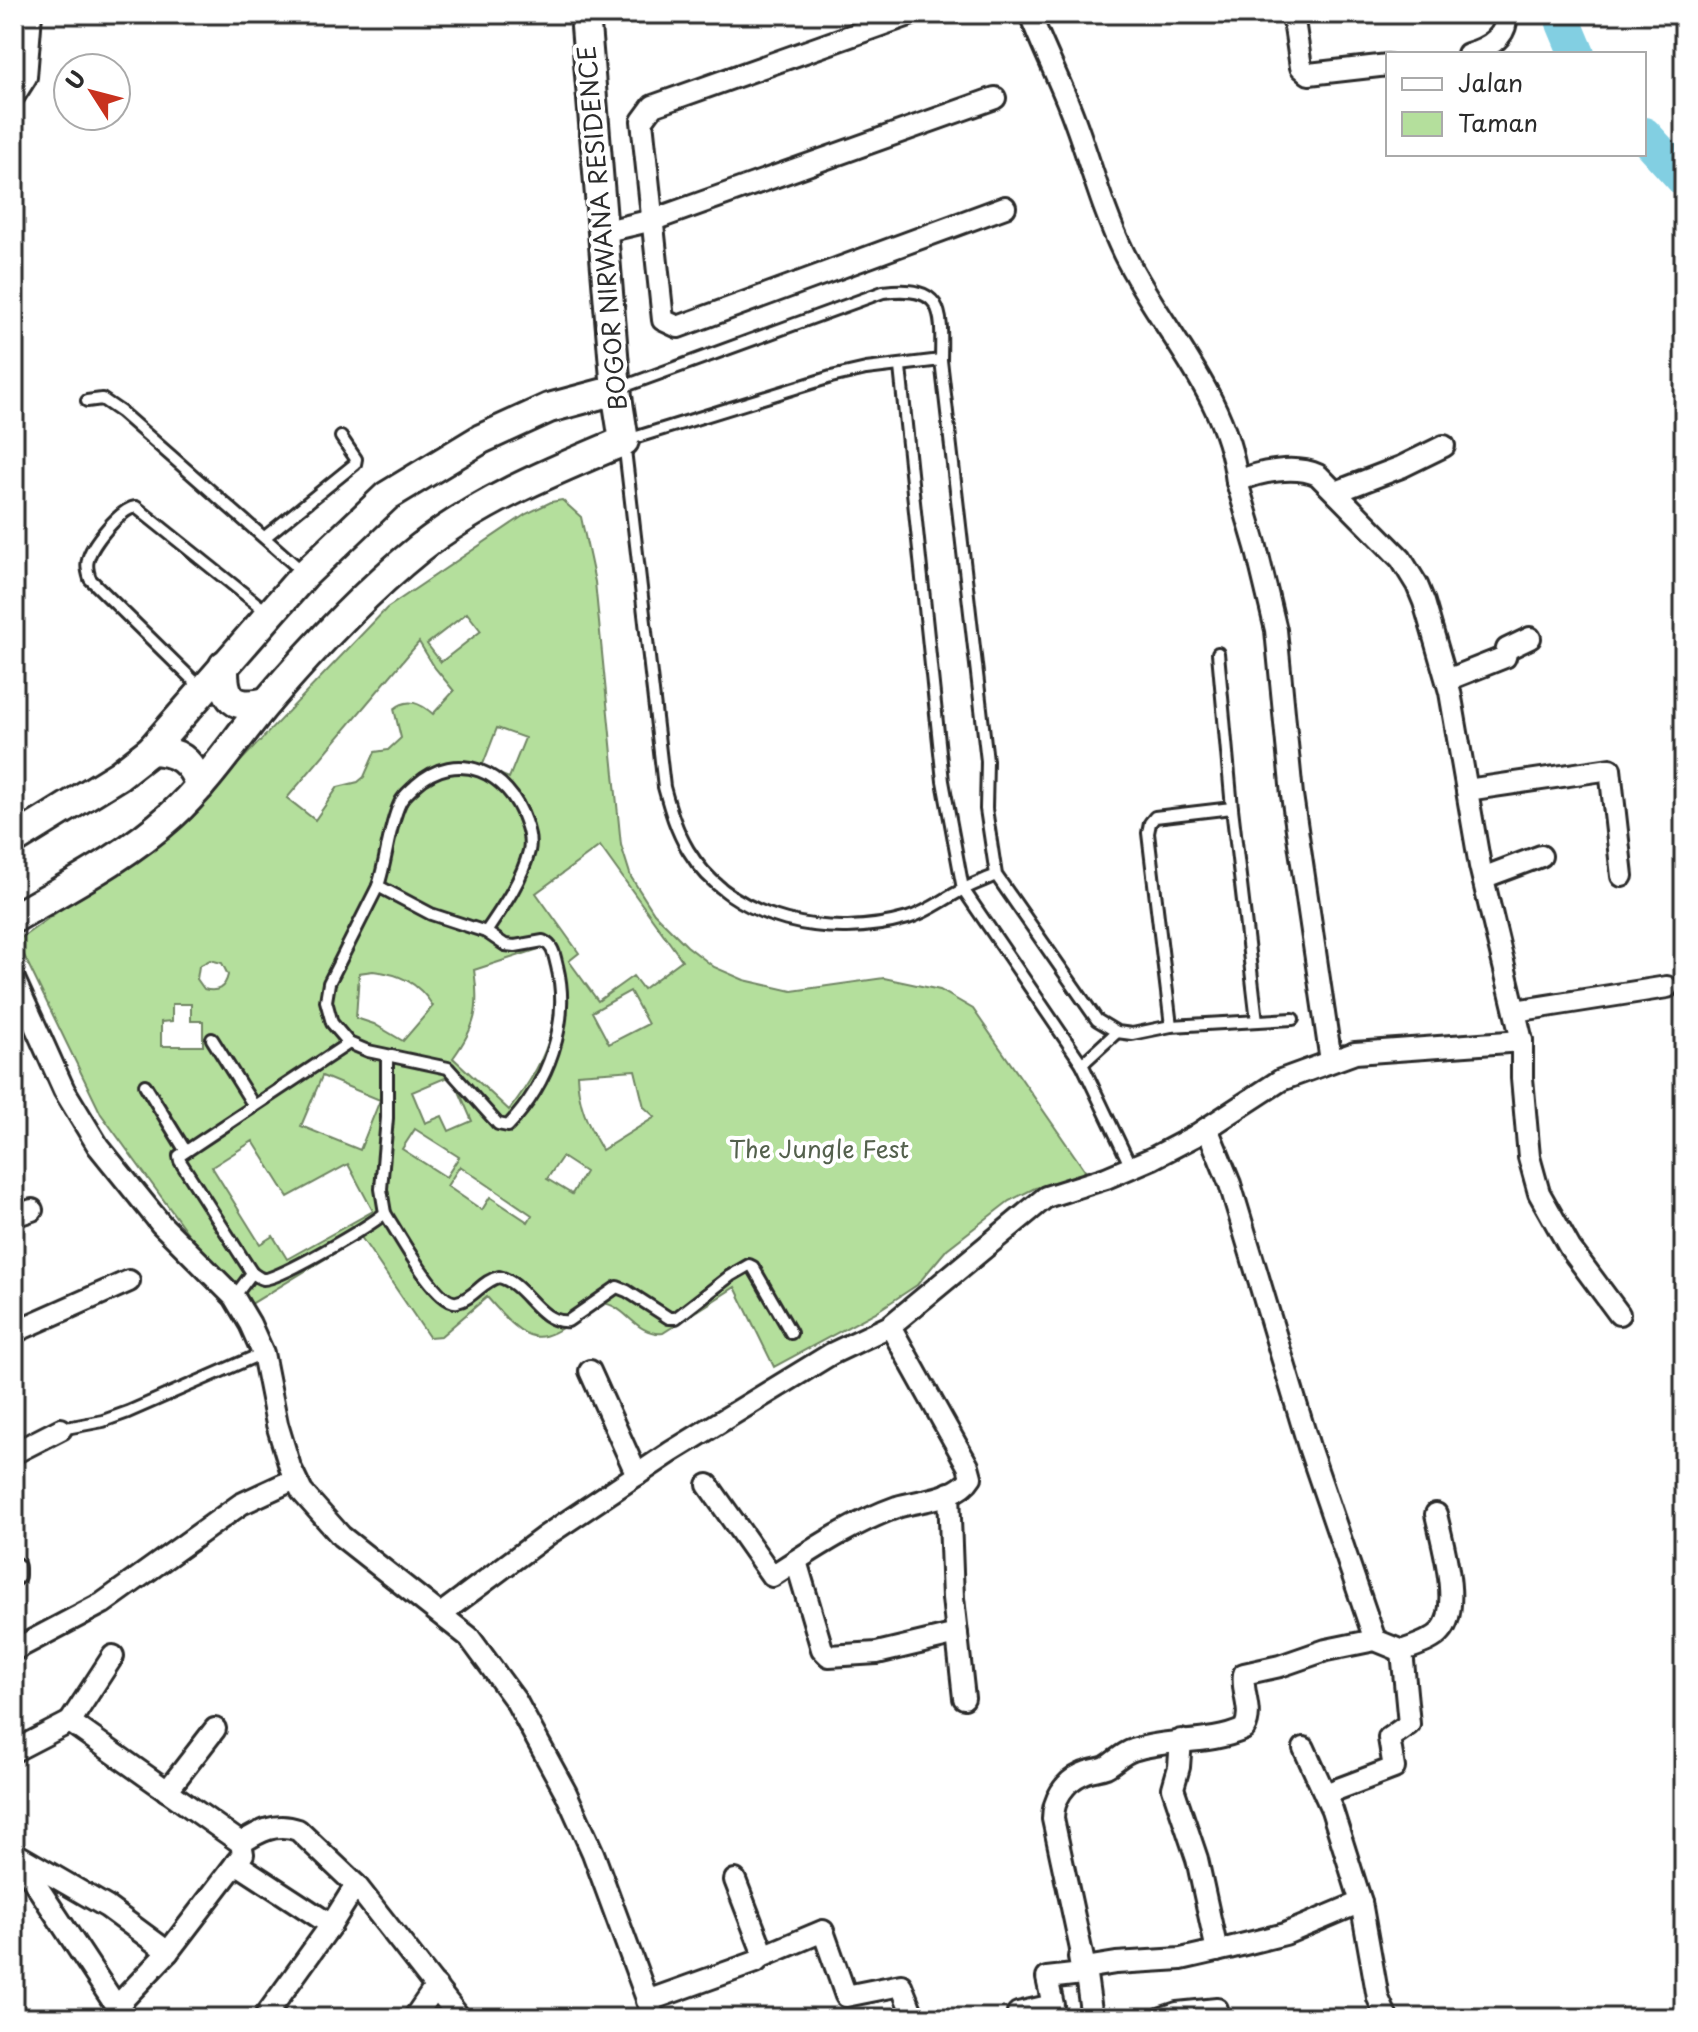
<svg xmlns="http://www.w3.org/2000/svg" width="1698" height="2032" font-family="'Playpen Sans',sans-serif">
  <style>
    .green { fill: #b4df9c; stroke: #708564; stroke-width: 2; fill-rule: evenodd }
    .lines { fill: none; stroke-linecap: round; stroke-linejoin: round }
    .river { stroke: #82cfe2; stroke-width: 36 }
    .lane-casing { stroke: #2b2b2b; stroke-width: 16 }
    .street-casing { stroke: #2b2b2b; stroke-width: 26 }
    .secondary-casing { stroke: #2b2b2b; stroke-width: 34 }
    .lane { stroke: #fff; stroke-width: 10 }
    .street { stroke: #fff; stroke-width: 20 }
    .secondary { stroke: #fff; stroke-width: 28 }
    .labels { text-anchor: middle; stroke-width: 8; stroke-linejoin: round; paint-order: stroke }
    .street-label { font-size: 24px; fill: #2b2b2b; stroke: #fff }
    .park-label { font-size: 24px; fill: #54614d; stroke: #fff }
  </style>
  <rect width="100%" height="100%" fill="#fff"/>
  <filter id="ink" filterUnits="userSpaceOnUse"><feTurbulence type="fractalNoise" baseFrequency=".0125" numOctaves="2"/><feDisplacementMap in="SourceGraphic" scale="16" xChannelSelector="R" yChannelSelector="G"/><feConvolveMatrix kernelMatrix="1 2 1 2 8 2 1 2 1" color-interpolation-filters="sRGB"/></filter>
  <g filter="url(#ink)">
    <!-- green -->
    <path class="green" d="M 562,500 L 581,517 L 595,582 L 621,845 L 631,877 L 654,913 L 687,946 L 714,967 L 744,980 L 792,991 L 884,978 L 940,990 L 973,1009 L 1090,1178 L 1035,1188 L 1009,1201 L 947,1249 L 917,1285 L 876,1312 L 774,1367 L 735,1287 L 663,1333 C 635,1336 626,1304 601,1303 C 540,1341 539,1357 487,1297 L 441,1336 L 429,1337 L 361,1237 L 243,1309 L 101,1114 L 17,941 L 176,826 L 237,765 L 387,608 L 526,514 L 551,502 ZM 467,613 L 481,631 L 441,662 L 427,644 ZM 419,642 L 435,668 L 454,691 L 433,714 C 420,703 408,697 394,709 L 401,738 L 388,750 L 375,752 L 364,777 L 358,782 L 338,787 L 315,820 L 287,798 ZM 497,728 L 525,738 L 509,778 L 482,767 ZM 600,846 L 682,960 L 643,989 L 633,976 L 598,1001 L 569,961 L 579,953 L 536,893 ZM 548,946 C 564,1016 552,1055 509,1110 L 453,1058 C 476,1026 480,1010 474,970 ZM 210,960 L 222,963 L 228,975 C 225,988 217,993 204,989 L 197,979 L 199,966 ZM 373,971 C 400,974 418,982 433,1006 L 403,1041 L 374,1024 L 356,1018 L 359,973 ZM 630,991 L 648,1024 L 609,1044 L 592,1012 ZM 172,1004 L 191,1004 L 191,1021 L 203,1021 L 203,1046 L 161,1046 L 161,1022 L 172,1021 ZM 635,1070 L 644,1107 L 655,1117 L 602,1150 C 587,1124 578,1104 577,1074 ZM 452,1075 L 472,1121 L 449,1131 L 442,1116 L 425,1123 L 412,1092 ZM 322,1076 L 380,1100 L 360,1150 L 301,1126 ZM 415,1129 L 459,1157 L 446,1177 L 402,1149 ZM 253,1141 L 288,1197 L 348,1164 L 373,1211 L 287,1259 L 273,1236 L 260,1244 L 212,1167 ZM 562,1157 L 585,1172 L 572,1194 L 547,1179 ZM 460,1166 L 532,1215 L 528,1222 L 490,1197 L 482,1210 L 447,1186 Z"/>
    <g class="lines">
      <!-- river -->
      <g class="river">
        <polyline points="1566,14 1564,23 1577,54"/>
        <polyline points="1644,135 1684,179"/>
      </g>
      <!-- lane casing -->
      <g class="lane-casing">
        <g id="lane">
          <polyline points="900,367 943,781 963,889 1082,1064 1131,1167"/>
          <path d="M 617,389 L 883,292 C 944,285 942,310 941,360"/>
          <polyline points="87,401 102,399 121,412 303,572"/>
          <polyline points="265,537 355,464 356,459 341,437"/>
          <path d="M 202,689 L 90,579 C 88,573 86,566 88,560 C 91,545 121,508 136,507 L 267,612"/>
          <polyline points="1232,808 1257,1021"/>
          <path d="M 996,875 C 985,880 973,884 962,890 C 944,899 928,912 908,918 C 831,940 732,923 688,850 C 676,830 670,809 664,787 L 624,441 L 831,377 L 866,369 L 941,360 L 987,761 L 986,809 L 996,875 L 1097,1020 L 1117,1032 L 1132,1034 L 1171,1026 L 1293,1019"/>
          <path d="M 378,886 L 431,914 L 486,932 L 505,945 L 515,946 L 543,941 C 554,946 554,955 557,966 C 571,1023 548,1084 508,1126 L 498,1124 L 448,1068 L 368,1051 L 349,1043 L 332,1023 L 326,1001 L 329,983 Z"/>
          <path d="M 378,886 C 387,859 388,829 400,803 C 403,796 411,790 416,785 C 457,748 509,772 525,821 C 528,829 531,842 529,851 C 522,880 503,907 486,932"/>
          <polyline points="1171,1026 1148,833 1150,823 1155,817 1232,808 1218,653"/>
          <polyline points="212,1039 254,1106"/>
          <polyline points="1082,1064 1117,1032"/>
          <polyline points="145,1085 185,1150"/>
          <path d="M 385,1213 C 396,1230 437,1306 457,1302 C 473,1299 483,1280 499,1277 C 526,1283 538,1324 568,1321 L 617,1287 L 627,1291 L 669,1318 L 676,1318 L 730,1276 L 749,1265 L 753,1267 L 791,1333"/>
          <path d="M 252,1273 C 254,1274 260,1279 263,1279 C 277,1281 371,1225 385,1213 L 381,1189 L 387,1118 L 387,1057"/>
          <polyline points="234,1297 252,1273 180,1161 179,1156 349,1043"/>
          <polyline points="61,1429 103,1421 128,1412 263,1353"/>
        </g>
      </g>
      <!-- street casing -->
      <g class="street-casing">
        <g id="street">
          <polyline points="912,14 653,106 642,121 663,320 678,327 1005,207"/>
          <path d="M 1030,14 C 1043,48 1060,81 1073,116 C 1090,161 1102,209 1124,254 C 1162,331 1227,394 1237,482 C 1258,471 1296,465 1318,475 L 1401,559 L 1417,585 L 1424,602 L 1450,692 L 1480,866 L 1522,1041 L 1522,1078 L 1529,1157 L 1539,1193 L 1570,1248 L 1619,1314"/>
          <polyline points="1293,14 1301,67 1309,74 1388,65"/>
          <path d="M 1468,54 C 1488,48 1508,37 1506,14"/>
          <polyline points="14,96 26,77 31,14"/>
          <polyline points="602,232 653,220 995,98"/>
          <polyline points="1237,482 1256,547 1276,630 1292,795 1331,1061"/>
          <polyline points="1336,492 1401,467 1444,446"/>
          <polyline points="1447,680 1505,657 1507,649 1530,638"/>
          <polyline points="1467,790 1610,769 1622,876"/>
          <polyline points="1485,877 1541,856"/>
          <polyline points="14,979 64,1090 98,1146 161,1224 234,1297 250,1324 263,1353 277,1424 290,1467 302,1492 341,1536 469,1637 516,1701 566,1793 593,1853 654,2018"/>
          <polyline points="1515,1011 1667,987"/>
          <polyline points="1207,1128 1230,1184 1309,1447 1375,1640"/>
          <polyline points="14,1216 32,1210"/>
          <polyline points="14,1332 129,1281"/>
          <polyline points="590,1371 637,1475"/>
          <polyline points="14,1453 61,1429"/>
          <path d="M 708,1485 L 772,1576 C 812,1550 852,1523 897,1507 C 920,1500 958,1499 971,1477 L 968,1466 L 890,1326"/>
          <polyline points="949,1493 953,1598 964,1698"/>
          <polyline points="796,1561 822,1649 829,1656 877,1653 957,1634"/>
          <polyline points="14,1568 14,1575"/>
          <polyline points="442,1613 547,1535 671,1452 831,1354 890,1326 1046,1197 1106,1178 1153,1158 1195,1136 1281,1080 1355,1053 1522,1041"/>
          <polyline points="14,1650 103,1603 241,1504 295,1479"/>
          <polyline points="70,1722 113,1656"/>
          <polyline points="1181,1740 1179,1767 1173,1788 1197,1859 1217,1951"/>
          <polyline points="1304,1748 1332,1810 1361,1902 1378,1998 1387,2018"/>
          <polyline points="14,1751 70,1722 241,1843 243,1854 168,1952"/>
          <polyline points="167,1791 215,1729"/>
          <polyline points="1325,1794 1394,1768 1389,1738 1409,1724 1402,1651"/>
          <path d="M 241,1843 C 260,1831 276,1822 298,1830 L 356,1885 L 460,2018"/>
          <polyline points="14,1853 107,1907 168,1952 118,2005"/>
          <polyline points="19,1859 124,2018"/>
          <polyline points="236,1863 331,1925"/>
          <polyline points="761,1957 823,1931 846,1996 901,1985 914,2018"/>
          <polyline points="1085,1968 1116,1963 1181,1959 1229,1948 1285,1934 1361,1902"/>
          <polyline points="647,2001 756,1962 761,1957 762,1950 735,1880"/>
          <polyline points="264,2018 331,1925 356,1885"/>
          <polyline points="414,2018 436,1986"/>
          <polyline points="1018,2018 1018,2013 1053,2005 1047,1978 1082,1974 1079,1957"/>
          <path d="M 1092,2018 L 1085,1968 L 1053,1819 C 1053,1800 1064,1782 1082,1774 C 1089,1770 1098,1770 1106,1767 C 1115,1762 1123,1753 1133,1750 C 1168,1738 1210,1745 1244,1729 C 1254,1711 1241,1693 1244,1674 L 1280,1666 L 1326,1650 L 1375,1640 L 1402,1651 C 1414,1646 1433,1641 1441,1631 C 1462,1607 1442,1542 1436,1514"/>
          <polyline points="1162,2018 1177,2013 1217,2009"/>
        </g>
      </g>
      <!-- secondary casing -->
      <g class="secondary-casing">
        <g id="secondary">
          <path d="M 224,665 C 223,699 233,710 267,702"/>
          <path d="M 151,750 C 177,751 191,760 200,786"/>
          <polyline points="14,840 119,775 151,750 305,574 387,496 481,439 549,408 616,390"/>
          <path d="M 14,918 C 67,887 126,857 172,815 C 208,782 235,740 266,703 C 312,649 364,593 420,548 C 481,500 553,471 624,441 L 616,390 L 585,14"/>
        </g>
      </g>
      <!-- lane -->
      <use href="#lane" class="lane"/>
      <!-- street -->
      <use href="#street" class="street"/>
      <!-- secondary -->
      <use href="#secondary" class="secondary"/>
    </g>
  </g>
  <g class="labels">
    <!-- street labels -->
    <g class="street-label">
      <text transform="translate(603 228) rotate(-95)" y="8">BOGOR NIRWANA RESIDENCE</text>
    </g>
    <!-- park labels -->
    <g class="park-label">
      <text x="819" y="1158">The Jungle Fest</text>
    </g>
  </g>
  <!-- margin -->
  <rect width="1698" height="2032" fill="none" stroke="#fff" stroke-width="48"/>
  <rect x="24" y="24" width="1650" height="1984" fill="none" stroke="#2b2b2b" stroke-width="3" filter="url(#ink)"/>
  <!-- legend -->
  <rect x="1386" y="52" width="260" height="104" fill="#ffffff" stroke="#aaaaaa" stroke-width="2"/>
  <rect x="1402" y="78" width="40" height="12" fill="#ffffff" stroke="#aaaaaa" stroke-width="2"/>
  <text x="1458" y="92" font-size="24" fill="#2b2b2b">Jalan</text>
  <rect x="1402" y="112" width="40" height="24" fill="#b4df9c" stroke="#aaaaaa" stroke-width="2"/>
  <text x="1458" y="132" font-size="24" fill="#2b2b2b">Taman</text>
  <!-- north arrow -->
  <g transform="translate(92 92) rotate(306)"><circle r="38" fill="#ffffff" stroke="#aaaaaa" stroke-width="2"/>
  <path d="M0-6L14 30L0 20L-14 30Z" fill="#c8321e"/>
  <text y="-12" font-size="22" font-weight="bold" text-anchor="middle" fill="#2b2b2b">U</text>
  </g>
</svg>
